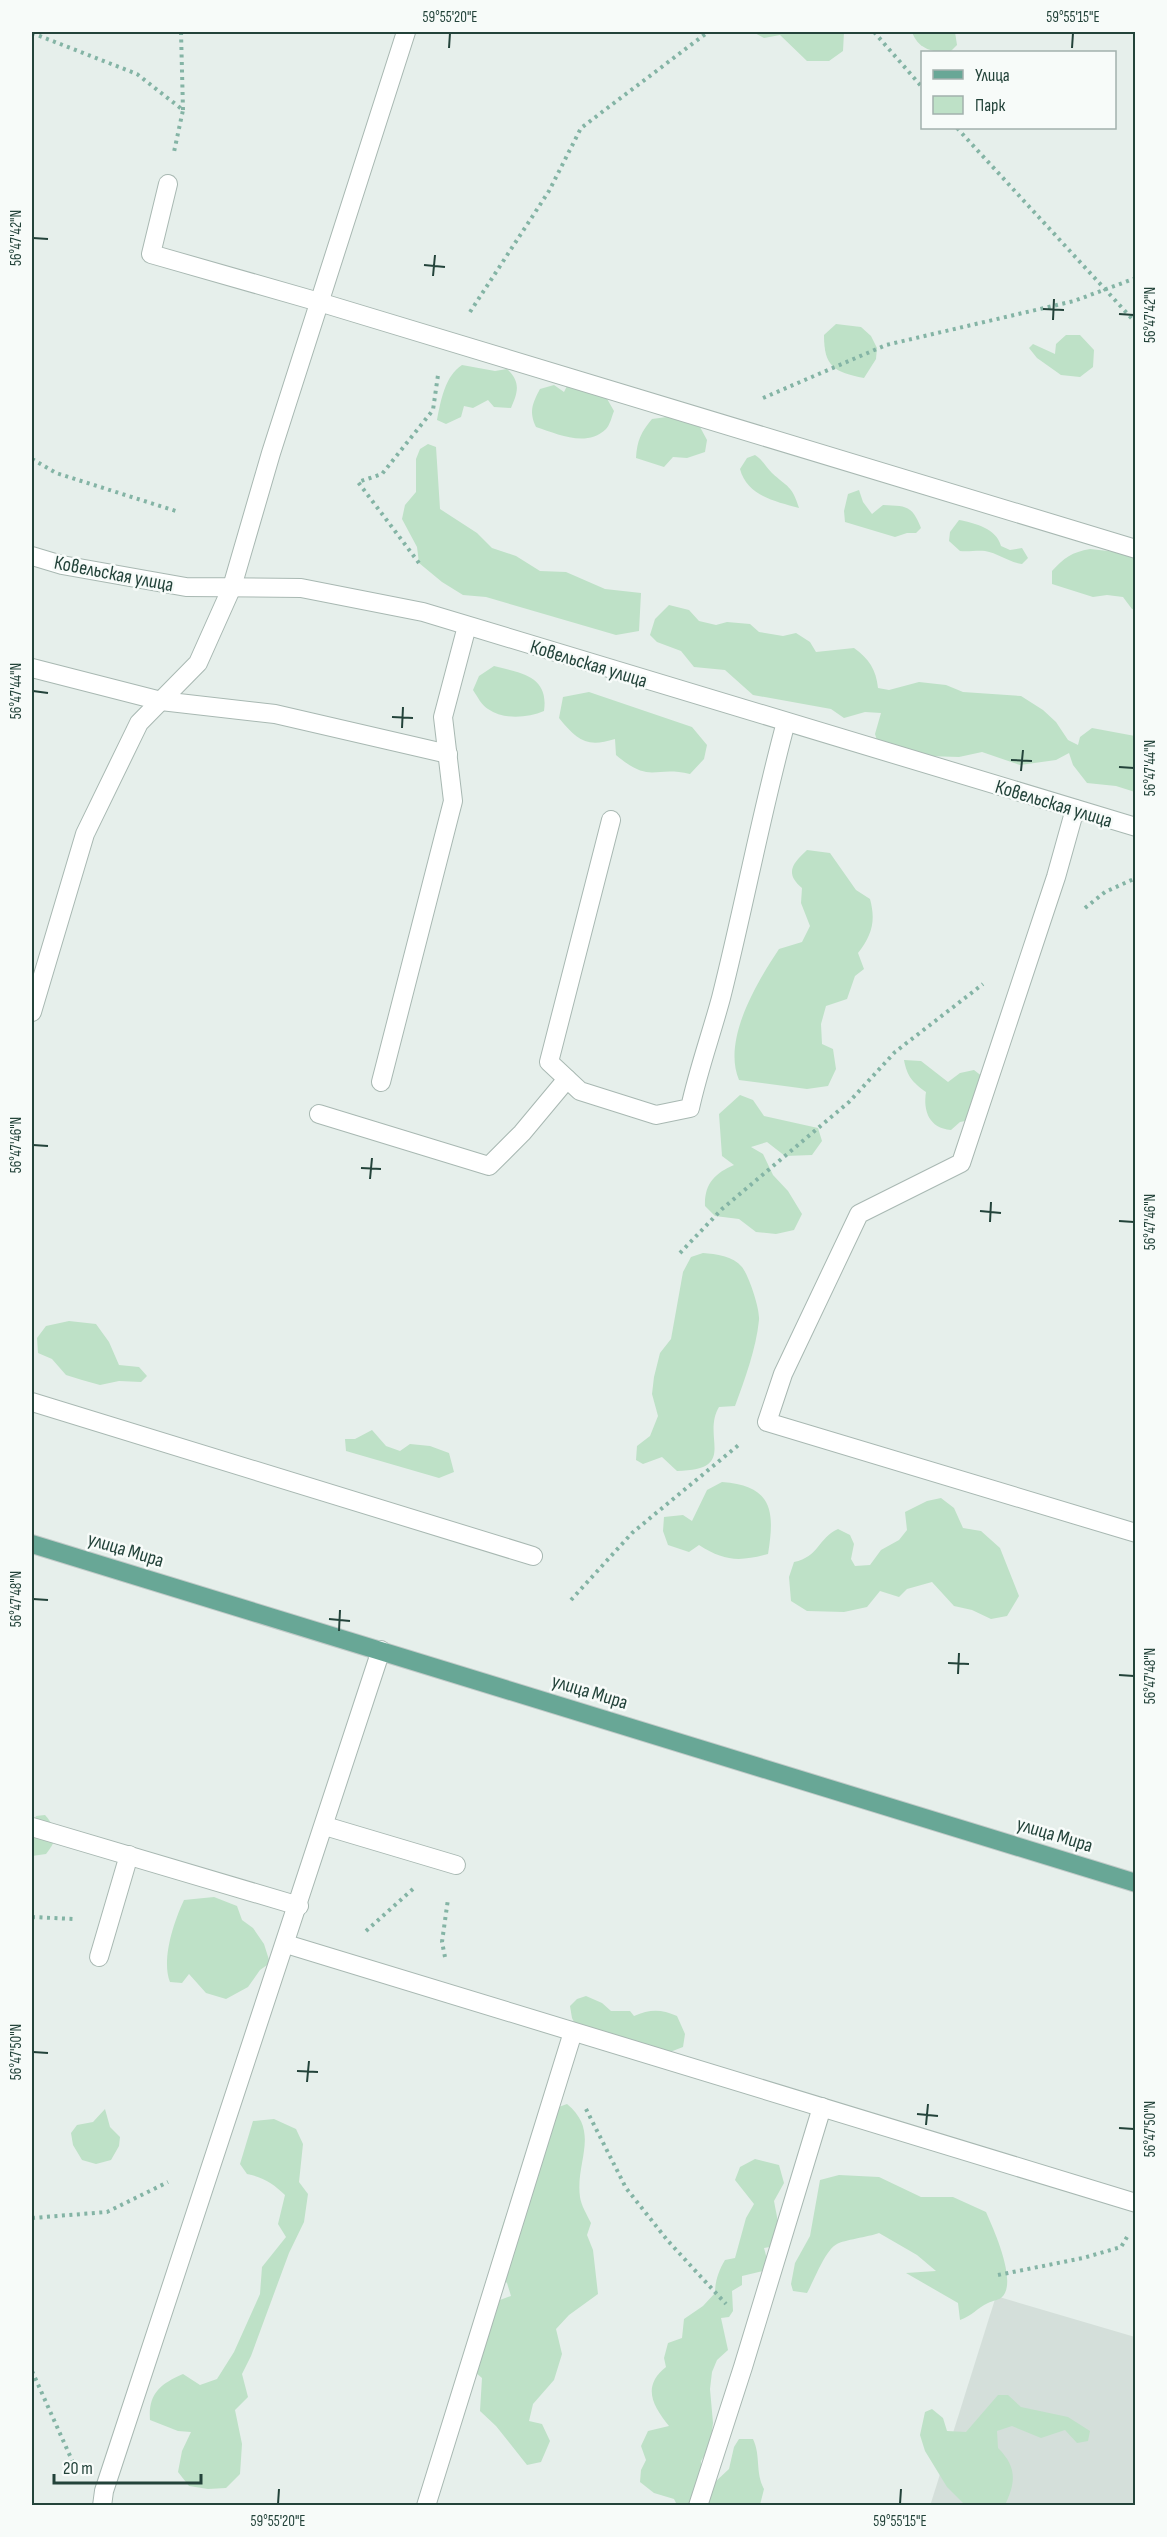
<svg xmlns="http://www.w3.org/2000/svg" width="1167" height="2537" font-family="'Sofia Sans Condensed',sans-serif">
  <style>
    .built { fill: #d4dfda }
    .green { fill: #bee1c7 }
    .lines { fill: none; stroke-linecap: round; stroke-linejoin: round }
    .minor-casing { stroke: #a8b8b2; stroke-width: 20 }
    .major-casing { stroke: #c1cac8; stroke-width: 20 }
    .path { stroke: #84b4a5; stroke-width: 4; stroke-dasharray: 3 4.5; stroke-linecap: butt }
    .minor { stroke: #fff; stroke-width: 18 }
    .major { stroke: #68a796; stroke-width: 18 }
    .ticks { fill: none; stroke: #23433a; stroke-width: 2 }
    .labels { text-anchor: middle; stroke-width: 5; stroke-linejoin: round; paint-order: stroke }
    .street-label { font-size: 20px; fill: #23433a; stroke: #f7fbf9 }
    .neatline { fill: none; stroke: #23433a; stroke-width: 2 }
    .ticks-label { font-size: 15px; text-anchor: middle; fill: #23433a }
  </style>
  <rect width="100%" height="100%" fill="#e6efeb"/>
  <!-- built -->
  <polygon class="built" points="996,2296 1135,2337 1135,2505 930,2506"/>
  <!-- green -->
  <g class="green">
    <polygon points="753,32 844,32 843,51 829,61 807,61 780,35 764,38"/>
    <path d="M 912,32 L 955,32 L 957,45 L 950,52 C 933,53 918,49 912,32 Z"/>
    <path d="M 836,324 L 861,327 L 871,336 L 877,348 L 876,359 L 864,378 C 834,372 824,367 824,335 Z"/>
    <polygon points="1066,335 1080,335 1094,350 1093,367 1080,377 1061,375 1037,358 1029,348 1033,344 1055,354 1056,344"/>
    <path d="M 462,365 L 495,371 L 507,369 C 521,382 518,392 511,408 L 494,407 L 488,400 L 473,408 L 464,406 L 461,417 L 446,424 L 437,420 C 441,400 445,376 462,365 Z"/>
    <path d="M 568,384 L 606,397 L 614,411 C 612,416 610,425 606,429 C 586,448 558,434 536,427 C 529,412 532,404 540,389 L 554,385 L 564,392 Z"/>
    <path d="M 667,417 L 700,427 L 707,440 L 705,452 L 687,458 L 673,457 L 664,467 L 636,458 C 637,441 641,432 652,419 Z"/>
    <polygon points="428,444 436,447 440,509 477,533 492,548 516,556 540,571 566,572 605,589 641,593 639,631 616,635 486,597 463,595 442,582 419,563 417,547 402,519 405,505 416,492 416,459 420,449"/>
    <path d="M 755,455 C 763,460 765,466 772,473 C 787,487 792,485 799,508 C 775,501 747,496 740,469 L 747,458 Z"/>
    <path d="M 859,490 L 863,502 L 872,514 L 883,505 C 906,506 912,505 921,528 L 916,533 L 907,533 L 895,537 L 845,522 L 844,511 L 848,494 Z"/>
    <path d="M 959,520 C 975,523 997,529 1001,546 L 1010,550 L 1022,548 L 1028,558 L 1022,564 C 1008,562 998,553 985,551 C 978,550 968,552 960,551 L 949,541 L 950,532 Z"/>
    <path d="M 1090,549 L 1126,553 L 1135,558 L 1135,610 L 1132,609 L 1123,597 L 1107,595 L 1093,597 L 1052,584 L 1052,571 C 1064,558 1072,552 1090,549 Z"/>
    <path d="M 669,605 L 689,610 L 699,621 L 716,625 L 727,622 L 750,624 L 759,632 L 783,636 L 796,633 L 810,642 L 816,652 L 854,648 C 869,659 876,669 878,688 L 889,690 L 919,682 L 946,685 L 963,692 L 1021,696 L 1043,710 L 1056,722 L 1068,740 L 1078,745 L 1080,737 L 1092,728 L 1135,736 L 1135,792 L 1116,786 L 1087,783 L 1073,765 L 1069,753 L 1056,760 L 1020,765 L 982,752 L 959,757 L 927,756 L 880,750 L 875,734 L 881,713 L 865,712 L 844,718 L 831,709 L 753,695 L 725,670 L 694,667 L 681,651 L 657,642 L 650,635 L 655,619 Z"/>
    <path d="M 494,666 C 522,673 549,676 544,711 C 527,718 504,720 488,709 C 482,706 477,696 473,690 L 479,676 Z"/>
    <path d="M 589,692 L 692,727 L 707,745 L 704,759 L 690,774 C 653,765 652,785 616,755 L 615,739 C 586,748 577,740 559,718 L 563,697 Z"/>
    <path d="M 807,850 L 830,853 L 856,890 L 870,899 C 876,921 872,935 858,953 L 864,969 L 855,976 L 847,999 L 826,1006 L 821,1024 L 822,1044 L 833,1049 L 836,1069 L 828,1086 L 807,1089 L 739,1080 C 722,1040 757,982 779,949 L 802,942 L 810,926 L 801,903 L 802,888 C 784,873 793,863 807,850 Z"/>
    <path d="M 904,1060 L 921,1061 L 948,1082 L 960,1073 L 974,1070 L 988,1081 L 976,1119 L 960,1122 L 951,1130 C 929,1128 923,1111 926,1092 C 912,1082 907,1076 904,1060 Z"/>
    <path d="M 740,1095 L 753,1100 L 764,1116 L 818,1128 L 822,1141 L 812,1155 L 785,1156 L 767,1142 L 751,1147 L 763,1154 L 773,1175 L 788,1191 L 802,1214 L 794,1230 L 776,1234 L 756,1232 L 739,1219 L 715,1216 L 705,1206 C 704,1184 715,1173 734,1165 L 722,1156 L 719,1114 Z"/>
    <path d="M 703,1253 C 716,1254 733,1256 742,1267 C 749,1276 760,1309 759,1320 C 756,1349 745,1379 735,1406 L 719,1407 C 701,1437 739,1470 677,1471 L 662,1457 L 643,1464 L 636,1460 L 637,1446 L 650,1436 L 658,1416 L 652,1394 L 654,1377 L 660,1353 L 671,1339 L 683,1272 L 691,1257 Z"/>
    <polygon points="69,1321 96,1324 109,1342 119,1365 139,1367 147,1376 141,1382 119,1381 100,1385 82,1380 66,1375 52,1359 38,1353 37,1338 46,1326"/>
    <polygon points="372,1430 386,1446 400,1451 410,1444 430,1446 449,1453 454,1472 439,1478 346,1451 345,1439 355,1439"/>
    <path d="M 722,1482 C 773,1486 775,1511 768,1554 C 739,1562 724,1561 699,1545 L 689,1552 L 668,1545 L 663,1531 L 664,1517 L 683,1515 L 692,1521 L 707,1490 Z"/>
    <path d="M 941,1498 L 954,1508 L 963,1528 L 981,1531 L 1000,1548 L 1019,1596 L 1007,1616 L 991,1619 L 972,1610 L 954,1606 L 932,1582 L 907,1589 L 899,1597 L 880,1591 L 867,1607 L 844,1612 L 807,1611 L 791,1601 L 789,1577 L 794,1562 C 819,1557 818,1538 838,1529 L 850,1535 L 854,1544 L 851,1559 L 855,1566 L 870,1565 L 881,1550 L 899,1540 L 907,1530 L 905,1512 L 927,1501 Z"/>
    <path d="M 45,1815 C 57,1829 59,1838 46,1854 L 32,1856 L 32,1827 L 36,1816 Z"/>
    <path d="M 214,1897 L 237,1906 L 242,1920 L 253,1928 L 264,1944 L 270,1963 L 260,1970 L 248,1987 L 226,1999 L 206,1993 L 189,1974 L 182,1983 L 170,1982 C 161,1960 174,1921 184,1900 Z"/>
    <path d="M 586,1996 L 602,2003 L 611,2011 L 630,2011 L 634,2016 C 650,2009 661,2009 677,2016 L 685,2034 L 683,2047 L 670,2052 L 580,2034 L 572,2018 L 570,2006 L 577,1999 Z"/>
    <path d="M 567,2104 C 601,2132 575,2162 580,2197 C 581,2205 587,2215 591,2223 L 587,2235 L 593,2250 L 598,2294 L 569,2315 L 556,2329 L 562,2354 L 554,2380 L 533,2404 L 529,2421 L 542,2424 L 550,2441 L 541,2462 L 527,2465 L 496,2426 L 480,2411 L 482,2378 L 469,2367 L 489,2304 L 511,2296 L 507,2283 L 492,2269 C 500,2212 532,2160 556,2108 Z"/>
    <polygon points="105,2109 110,2127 120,2137 119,2146 111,2160 96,2164 82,2160 73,2145 71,2133 77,2125 93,2122"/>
    <path d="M 274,2119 L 296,2129 L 303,2144 L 299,2182 L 308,2194 L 304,2222 L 289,2253 L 251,2356 L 242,2374 L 248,2397 L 235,2410 L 242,2444 L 240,2474 L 226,2488 L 208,2489 L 189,2486 L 178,2472 L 182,2451 L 191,2432 L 178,2431 L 150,2420 C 148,2394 160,2384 183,2374 L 200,2385 L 217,2379 L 234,2352 L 260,2294 L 262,2267 L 286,2237 L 278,2224 L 285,2195 C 274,2184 263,2177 247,2174 L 240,2164 L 253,2121 Z"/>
    <path d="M 755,2159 L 779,2165 L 784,2183 L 774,2201 C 777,2219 783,2232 770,2247 L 764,2248 L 767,2259 L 763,2271 L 742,2276 L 742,2285 L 732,2291 L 733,2311 L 729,2317 L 721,2318 L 728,2350 L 717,2360 L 712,2372 L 710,2389 L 713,2423 L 710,2447 L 701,2461 L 701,2474 L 694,2488 L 692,2505 L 677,2505 L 674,2499 L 654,2493 L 640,2482 L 641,2470 L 646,2460 L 641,2446 L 648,2431 L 669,2426 C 652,2405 642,2386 666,2367 L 664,2358 L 668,2343 L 682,2338 L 684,2319 L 703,2306 L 715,2293 C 715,2281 719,2270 725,2260 L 735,2258 L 746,2218 L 754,2204 L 735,2180 L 740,2167 Z"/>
    <path d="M 839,2175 L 879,2177 L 921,2197 L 953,2197 L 986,2212 C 993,2228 1019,2284 1001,2298 C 998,2300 992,2301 988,2303 C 977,2308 972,2316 960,2320 L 958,2303 L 906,2273 L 936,2271 L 917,2255 L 879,2233 C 868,2237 844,2240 837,2244 C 825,2250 814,2281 807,2293 L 793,2291 L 791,2284 L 795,2263 L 810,2236 L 820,2180 Z"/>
    <path d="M 998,2395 L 1008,2395 L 1021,2407 L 1068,2417 L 1090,2431 L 1088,2441 L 1077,2443 L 1065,2430 L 1041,2438 L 1012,2426 L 997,2431 L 998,2448 C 1017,2467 1016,2482 1005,2505 L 965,2505 L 947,2487 L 925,2451 L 920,2435 L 925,2412 L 932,2409 L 943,2418 L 947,2431 L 966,2432 Z"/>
    <path d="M 739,2439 L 753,2439 C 761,2456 755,2472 764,2489 L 760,2505 L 708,2506 L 714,2483 L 729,2469 L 734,2447 Z"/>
  </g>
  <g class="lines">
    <!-- minor casing -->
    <g class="minor-casing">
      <g id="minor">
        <polyline points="168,184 151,254 319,302 1136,549"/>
        <polyline points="32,556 62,565 186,587 301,588 423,612 1136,827"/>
        <polyline points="32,668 161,701 275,714 448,754"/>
        <polyline points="1075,809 1056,877 961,1163 859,1214 783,1374 767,1422 1136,1533"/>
        <path d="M 611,820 L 549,1062 L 580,1091 L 656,1115 L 690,1108 C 698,1071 711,1035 721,998 C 744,907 761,814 786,722"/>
        <polyline points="32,1012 85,834 139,723 198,663 232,587 271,453 406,32"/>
        <polyline points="381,1082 453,801 443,717 467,626"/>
        <polyline points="319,1114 489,1166 522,1133 567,1079"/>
        <polyline points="32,1402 533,1556"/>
        <polyline points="325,1826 456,1865"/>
        <polyline points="32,1827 299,1906"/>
        <polyline points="286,1944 1136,2203"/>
        <polyline points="99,1957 129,1855"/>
        <polyline points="102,2506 104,2491 381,1650"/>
        <polyline points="426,2506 573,2032"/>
        <polyline points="698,2506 743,2367 822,2107"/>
      </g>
    </g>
    <!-- major casing -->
    <g class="major-casing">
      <polyline id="major" points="32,1544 1136,1883"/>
    </g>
    <!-- path -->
    <g class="path">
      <polyline points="181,32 183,110"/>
      <polyline points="874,32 922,87"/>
      <polyline points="32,33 137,74 183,110 174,152"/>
      <polyline points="957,128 1136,323"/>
      <polyline points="470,312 549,191 581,128 708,32"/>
      <polyline points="763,398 886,345 1074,301 1136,278"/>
      <polyline points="32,459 56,473 179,512"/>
      <polyline points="419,563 358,482 382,474 433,410 438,375"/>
      <polyline points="1085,908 1105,892 1136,878"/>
      <polyline points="680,1253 722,1209 849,1102 895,1052 983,984"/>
      <polyline points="571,1600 632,1533 741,1443"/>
      <polyline points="32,1917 73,1919"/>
      <polyline points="366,1931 414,1888"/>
      <polyline points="445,1957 442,1942 448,1899"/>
      <polyline points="586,2109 626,2188 668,2241 726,2304"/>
      <polyline points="32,2218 107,2212 168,2182"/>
      <polyline points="998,2275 1083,2258 1121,2247 1127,2237"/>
      <polyline points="32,2371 75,2467"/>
    </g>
    <!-- minor -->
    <use href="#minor" class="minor"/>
    <!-- major -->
    <use href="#major" class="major"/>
  </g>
  <!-- ticks -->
  <path class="ticks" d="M 449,48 L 450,33M 1072,48 L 1073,33M 33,238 L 48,239M 424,265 L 445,267M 433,276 L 435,255M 1043,309 L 1064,310M 1119,314 L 1134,315M 1053,320 L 1054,299M 33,691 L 48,693M 392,717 L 413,718M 402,728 L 403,707M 1011,760 L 1032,761M 1119,767 L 1134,768M 1021,771 L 1023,750M 33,1145 L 48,1146M 361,1168 L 381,1169M 370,1179 L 372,1158M 980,1211 L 1001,1213M 1119,1221 L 1134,1222M 990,1222 L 991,1202M 33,1599 L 48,1600M 329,1619 L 350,1621M 339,1631 L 340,1610M 948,1663 L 969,1664M 958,1674 L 959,1653M 1119,1675 L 1134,1676M 33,2052 L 48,2053M 297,2071 L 318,2072M 307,2082 L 309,2061M 917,2114 L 938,2116M 926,2125 L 928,2104M 1119,2128 L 1134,2129M 278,2504 L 279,2489M 900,2504 L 901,2489"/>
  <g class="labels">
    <!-- street labels -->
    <g class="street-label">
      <text transform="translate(114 573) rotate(11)" y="7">Ковельская улица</text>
      <text transform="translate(589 663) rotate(17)" y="7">Ковельская улица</text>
      <text transform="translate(1054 803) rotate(17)" y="7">Ковельская улица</text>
      <text transform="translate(126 1549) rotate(17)" y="7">улица Мира</text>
      <text transform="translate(590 1691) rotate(17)" y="7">улица Мира</text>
      <text transform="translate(1055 1834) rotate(17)" y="7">улица Мира</text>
    </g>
  </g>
  <!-- border -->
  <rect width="1167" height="2537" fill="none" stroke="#f7fbf9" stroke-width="66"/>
  <!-- legend -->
  <rect x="921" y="51" width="195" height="78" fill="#f7fbf9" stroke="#a2b1ad" stroke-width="1.5"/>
  <rect x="933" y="70" width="30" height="9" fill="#68a796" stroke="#a2b1ad" stroke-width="1.5"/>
  <text x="975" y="81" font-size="18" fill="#23433a">Улица</text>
  <rect x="933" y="96" width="30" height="18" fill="#bee1c7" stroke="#a2b1ad" stroke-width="1.5"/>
  <text x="975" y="111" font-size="18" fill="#23433a">Парк</text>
  <!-- scale -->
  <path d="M54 2474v9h147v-9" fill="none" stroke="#23433a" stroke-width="3"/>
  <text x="63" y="2474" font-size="18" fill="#23433a" stroke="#f7fbf9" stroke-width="4.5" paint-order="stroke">20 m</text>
  <rect x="33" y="33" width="1101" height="2471" class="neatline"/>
  <g class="ticks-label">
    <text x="450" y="22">59°55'20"E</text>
    <text x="1073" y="22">59°55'15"E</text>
    <text transform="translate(16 238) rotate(-90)" y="5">56°47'42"N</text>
    <text transform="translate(1150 315) rotate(-90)" y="5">56°47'42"N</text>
    <text transform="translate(16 691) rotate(-90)" y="5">56°47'44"N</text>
    <text transform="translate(1150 768) rotate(-90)" y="5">56°47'44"N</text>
    <text transform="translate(16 1145) rotate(-90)" y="5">56°47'46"N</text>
    <text transform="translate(1150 1222) rotate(-90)" y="5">56°47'46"N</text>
    <text transform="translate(16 1599) rotate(-90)" y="5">56°47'48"N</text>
    <text transform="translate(1150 1676) rotate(-90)" y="5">56°47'48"N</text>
    <text transform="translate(16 2052) rotate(-90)" y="5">56°47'50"N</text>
    <text transform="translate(1150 2129) rotate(-90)" y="5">56°47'50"N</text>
    <text x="278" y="2526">59°55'20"E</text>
    <text x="900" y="2526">59°55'15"E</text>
  </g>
</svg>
